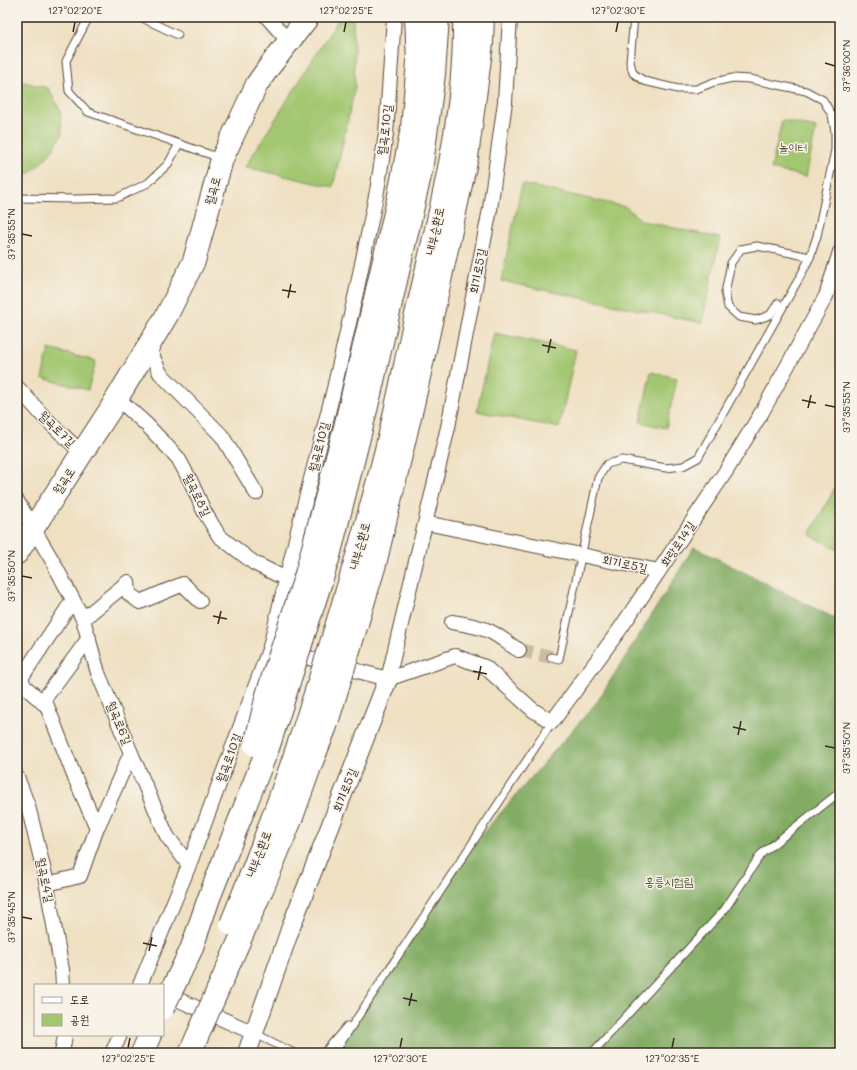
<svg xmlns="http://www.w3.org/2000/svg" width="857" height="1070" font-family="Mali,'Poor Story',sans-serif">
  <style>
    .green { fill: #a3c771; stroke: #6f7848 }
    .forest { fill: #82ac63; stroke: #5e6b40 }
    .pier { fill: #efe0c2 }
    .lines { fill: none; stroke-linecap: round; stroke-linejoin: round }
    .minor-tunnel { stroke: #cbbca1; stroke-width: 14; stroke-dasharray: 14 7; stroke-linecap: butt }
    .service-casing { stroke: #564537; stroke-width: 9 }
    .minor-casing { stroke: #564537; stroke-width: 16 }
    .tertiary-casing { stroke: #564537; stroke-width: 20 }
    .primary-casing { stroke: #564537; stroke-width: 24 }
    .trunk-casing { stroke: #564537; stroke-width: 24 }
    .service { stroke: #fff; stroke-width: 7 }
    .minor { stroke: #fff; stroke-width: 14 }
    .tertiary { stroke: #fff; stroke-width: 18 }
    .primary { stroke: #fff; stroke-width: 22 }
    .trunk { stroke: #fff; stroke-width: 22 }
    .trunk-bridge-casing { stroke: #564537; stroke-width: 24; stroke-linecap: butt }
    .trunk-bridge { stroke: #fff; stroke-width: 22 }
    .ticks { fill: none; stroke: #3b2a1e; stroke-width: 1.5 }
    .labels { text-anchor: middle; stroke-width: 3; stroke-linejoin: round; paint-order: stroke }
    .street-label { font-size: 12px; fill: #3b2a1e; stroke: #f7f3e8 }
    .park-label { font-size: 12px; fill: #555133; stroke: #f7f3e8 }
    .neatline { fill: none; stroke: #3b2a1e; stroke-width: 1.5 }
    .ticks-label { font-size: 10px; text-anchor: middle; fill: #3b2a1e }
  </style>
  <rect width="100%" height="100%" fill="#f7f3e8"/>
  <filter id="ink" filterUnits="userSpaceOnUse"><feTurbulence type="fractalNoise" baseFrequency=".025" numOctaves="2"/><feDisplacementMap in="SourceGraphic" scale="8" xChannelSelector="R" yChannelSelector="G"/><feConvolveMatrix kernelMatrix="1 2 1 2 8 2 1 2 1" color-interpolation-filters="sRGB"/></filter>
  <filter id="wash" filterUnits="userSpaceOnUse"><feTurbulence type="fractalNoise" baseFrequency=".012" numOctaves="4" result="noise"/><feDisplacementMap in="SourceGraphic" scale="16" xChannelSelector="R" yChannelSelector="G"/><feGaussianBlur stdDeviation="0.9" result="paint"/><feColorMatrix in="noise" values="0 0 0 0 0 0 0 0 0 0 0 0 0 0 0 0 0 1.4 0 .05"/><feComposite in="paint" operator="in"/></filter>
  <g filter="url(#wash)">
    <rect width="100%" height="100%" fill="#efe0c2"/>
    <!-- green -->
    <g class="green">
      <polygon points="340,17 345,17 353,19 355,87 333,187 245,167"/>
      <polygon points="24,82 48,88 60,110 62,134 49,155 30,173 17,173 17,84"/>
      <polygon points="782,120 816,128 806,177 771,169"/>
      <polygon points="522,184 626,207 642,221 720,238 702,323 501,281"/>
      <polygon points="494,333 576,350 559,428 477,411"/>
      <polygon points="49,349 96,361 88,390 42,378"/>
      <polygon points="651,372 677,378 666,428 640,422"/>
      <polygon points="840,478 840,551 810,535"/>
    </g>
    <!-- forest -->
    <polygon class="forest" points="694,547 840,621 840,1053 334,1053 464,855 597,702"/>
    <!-- pier -->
    <polygon class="pier" points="446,17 458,17 442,186 381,455 248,871 173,1053 158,1053 182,999 232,864 280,749 312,654 356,491 369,451 433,184 441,94"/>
  </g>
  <g filter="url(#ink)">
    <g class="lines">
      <!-- minor-tunnel -->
      <polyline class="minor-tunnel" points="519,650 551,657"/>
      <!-- service casing -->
      <g class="service-casing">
        <g id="service">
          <polyline points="78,17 87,21"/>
          <polyline points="89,17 66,61 69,91 88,112 220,158"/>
          <polyline points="140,17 178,35"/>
          <polyline points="17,198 75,199 117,198 148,183 168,164 179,144"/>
          <polyline points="778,303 770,315 756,320 739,317 728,307 725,293 731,263 741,249 757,246 810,257"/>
          <polyline points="551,657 559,659 598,478 607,464 622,460 666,468 683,466 698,458 801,275 810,257 817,236 835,150 835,132 832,115 823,100 806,91 750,79 733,78 714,82 696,89 678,89 644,81 633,73 630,62 634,17"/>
          <polyline points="254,1033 294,1053"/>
          <polyline points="324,1053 347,1026"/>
          <polyline points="334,1053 552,722"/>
          <polyline points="592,1053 725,909 761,854 840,792"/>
        </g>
      </g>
      <!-- minor casing -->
      <g class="minor-casing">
        <g id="minor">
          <polyline points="267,17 289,42"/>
          <polyline points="148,346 160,373 222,436 256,493"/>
          <polyline points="17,387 45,418 82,453"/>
          <polyline points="117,398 147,425 178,458 191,482 204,511 219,536 254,563 286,579"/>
          <polyline points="17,501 52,560 83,619 98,673 131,753 97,828 80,876 47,884"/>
          <polyline points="426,523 659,571"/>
          <polyline points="73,600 21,678 24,686 47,706 75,778 97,828"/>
          <polyline points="83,619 128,582 129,594 140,602 183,584 200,601"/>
          <path d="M 452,622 C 465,624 478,626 489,631 C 500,636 508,644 519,650"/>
          <polyline points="290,653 388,679"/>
          <polyline points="388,679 455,656 485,667 533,710 552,722 620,629 726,471 762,412 826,296 840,252"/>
          <polyline points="388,679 448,427 490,209 505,102 510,17"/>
          <polyline points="42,702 89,638"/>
          <polyline points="131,753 167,836 189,865"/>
          <polyline points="17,777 28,806 45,875 62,970 63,985"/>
          <polyline points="140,985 189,865 270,647 302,514 333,393 356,293 377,191 386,134 394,17"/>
          <polyline points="163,993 254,1033"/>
          <polyline points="62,1053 65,1035"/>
          <polyline points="112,1053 120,1035"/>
        </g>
      </g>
      <!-- tertiary casing -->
      <g class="tertiary-casing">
        <polyline id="tertiary" points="247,1053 292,924 388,679"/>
      </g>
      <!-- primary casing -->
      <g class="primary-casing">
        <polyline id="primary" points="17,553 110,410 167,315 194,261 222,159 257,84 269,67 308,17"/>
      </g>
      <!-- trunk casing -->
      <g class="trunk-casing">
        <polyline id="trunk" points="142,1053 150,1035"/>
      </g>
      <!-- service -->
      <use href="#service" class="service"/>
      <!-- minor -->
      <use href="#minor" class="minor"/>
      <!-- tertiary -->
      <use href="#tertiary" class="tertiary"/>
      <!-- primary -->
      <use href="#primary" class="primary"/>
      <!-- trunk -->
      <use href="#trunk" class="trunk"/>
      <!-- trunk-bridge casing -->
      <g class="trunk-bridge-casing">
        <g id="trunk-bridge">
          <polyline points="255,745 267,695 306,574 345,427 398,200 412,128 418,62 416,17"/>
          <path d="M 231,924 C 273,823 308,721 339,617 C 358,553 377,490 392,425 C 400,390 407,355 415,319 C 438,220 466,119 464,17"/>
          <polyline points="163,1008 191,950 209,898 269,745 329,556 371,390 421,171 434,74 438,17"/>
          <polyline points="190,1053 264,885 292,817 311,764 326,726 375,564 414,400 467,157 482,43 483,17"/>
        </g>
      </g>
      <!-- trunk-bridge -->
      <use href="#trunk-bridge" class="trunk-bridge"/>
    </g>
  </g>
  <!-- ticks -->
  <path class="ticks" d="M 73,32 L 75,22M 344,32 L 346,22M 616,32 L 618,22M 825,63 L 835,66M 22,234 L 32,236M 282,290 L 296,292M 288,298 L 291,284M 542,345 L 556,348M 548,353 L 551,339M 802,400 L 816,403M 825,405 L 835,407M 808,408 L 811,395M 22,576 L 32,578M 213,616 L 227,619M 218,624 L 221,611M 473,671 L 487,674M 478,680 L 481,666M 733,727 L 746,730M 738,735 L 741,721M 825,746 L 835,748M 22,917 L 32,919M 143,943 L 157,946M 149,951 L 152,937M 403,998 L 417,1001M 409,1006 L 412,993M 128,1048 L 130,1038M 400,1048 L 402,1038M 672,1048 L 674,1038"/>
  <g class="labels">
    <!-- street labels -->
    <g class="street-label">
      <text transform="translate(385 130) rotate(-83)" y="4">월곡로10길</text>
      <text transform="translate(213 191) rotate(-75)" y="4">월곡로</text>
      <text transform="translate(435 231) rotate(-78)" y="4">내부순환로</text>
      <text transform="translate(478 271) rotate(-79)" y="4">회기로5길</text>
      <text transform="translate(57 429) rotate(44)" y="4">월곡로7길</text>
      <text transform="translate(319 447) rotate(-76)" y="4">월곡로10길</text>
      <text transform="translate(64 481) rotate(-57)" y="4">월곡로</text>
      <text transform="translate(197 495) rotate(64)" y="4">월곡로8길</text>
      <text transform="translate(678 544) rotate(-56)" y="4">화랑로14길</text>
      <text transform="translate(360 546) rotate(-75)" y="4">내부순환로</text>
      <text transform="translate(625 564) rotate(12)" y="4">회기로5길</text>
      <text transform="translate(119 723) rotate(67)" y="4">월곡로6길</text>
      <text transform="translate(229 758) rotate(-70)" y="4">월곡로10길</text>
      <text transform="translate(345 790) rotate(-68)" y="4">회기로5길</text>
      <text transform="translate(259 854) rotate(-69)" y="4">내부순환로</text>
      <text transform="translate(45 880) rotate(78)" y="4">월곡로4길</text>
    </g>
    <!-- park labels -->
    <g class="park-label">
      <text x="793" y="152">놀이터</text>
      <text x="669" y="886">홍릉시험림</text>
    </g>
  </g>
  <!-- margin -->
  <rect width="857" height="1070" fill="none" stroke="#f7f3e8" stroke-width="44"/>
  <!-- legend -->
  <rect x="34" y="984" width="130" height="52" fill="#f7f3e8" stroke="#aca397"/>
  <rect x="42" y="997" width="20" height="6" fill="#ffffff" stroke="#aca397"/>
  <text x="70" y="1004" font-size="12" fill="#3b2a1e">도로</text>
  <rect x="42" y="1014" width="20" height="12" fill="#a3c771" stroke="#aca397"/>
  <text x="70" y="1024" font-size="12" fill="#3b2a1e">공원</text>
  <rect x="22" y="22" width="813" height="1026" class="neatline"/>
  <g class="ticks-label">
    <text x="75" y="14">127°02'20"E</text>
    <text x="346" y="14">127°02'25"E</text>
    <text x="618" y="14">127°02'30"E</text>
    <text transform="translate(846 66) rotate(-90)" y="4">37°36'00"N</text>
    <text transform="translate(11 234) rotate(-90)" y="4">37°35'55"N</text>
    <text transform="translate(846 407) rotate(-90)" y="4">37°35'55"N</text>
    <text transform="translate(11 576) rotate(-90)" y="4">37°35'50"N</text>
    <text transform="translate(846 748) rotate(-90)" y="4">37°35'50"N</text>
    <text transform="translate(11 917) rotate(-90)" y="4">37°35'45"N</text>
    <text x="128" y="1062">127°02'25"E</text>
    <text x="400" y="1062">127°02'30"E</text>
    <text x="672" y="1062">127°02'35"E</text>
  </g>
</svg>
